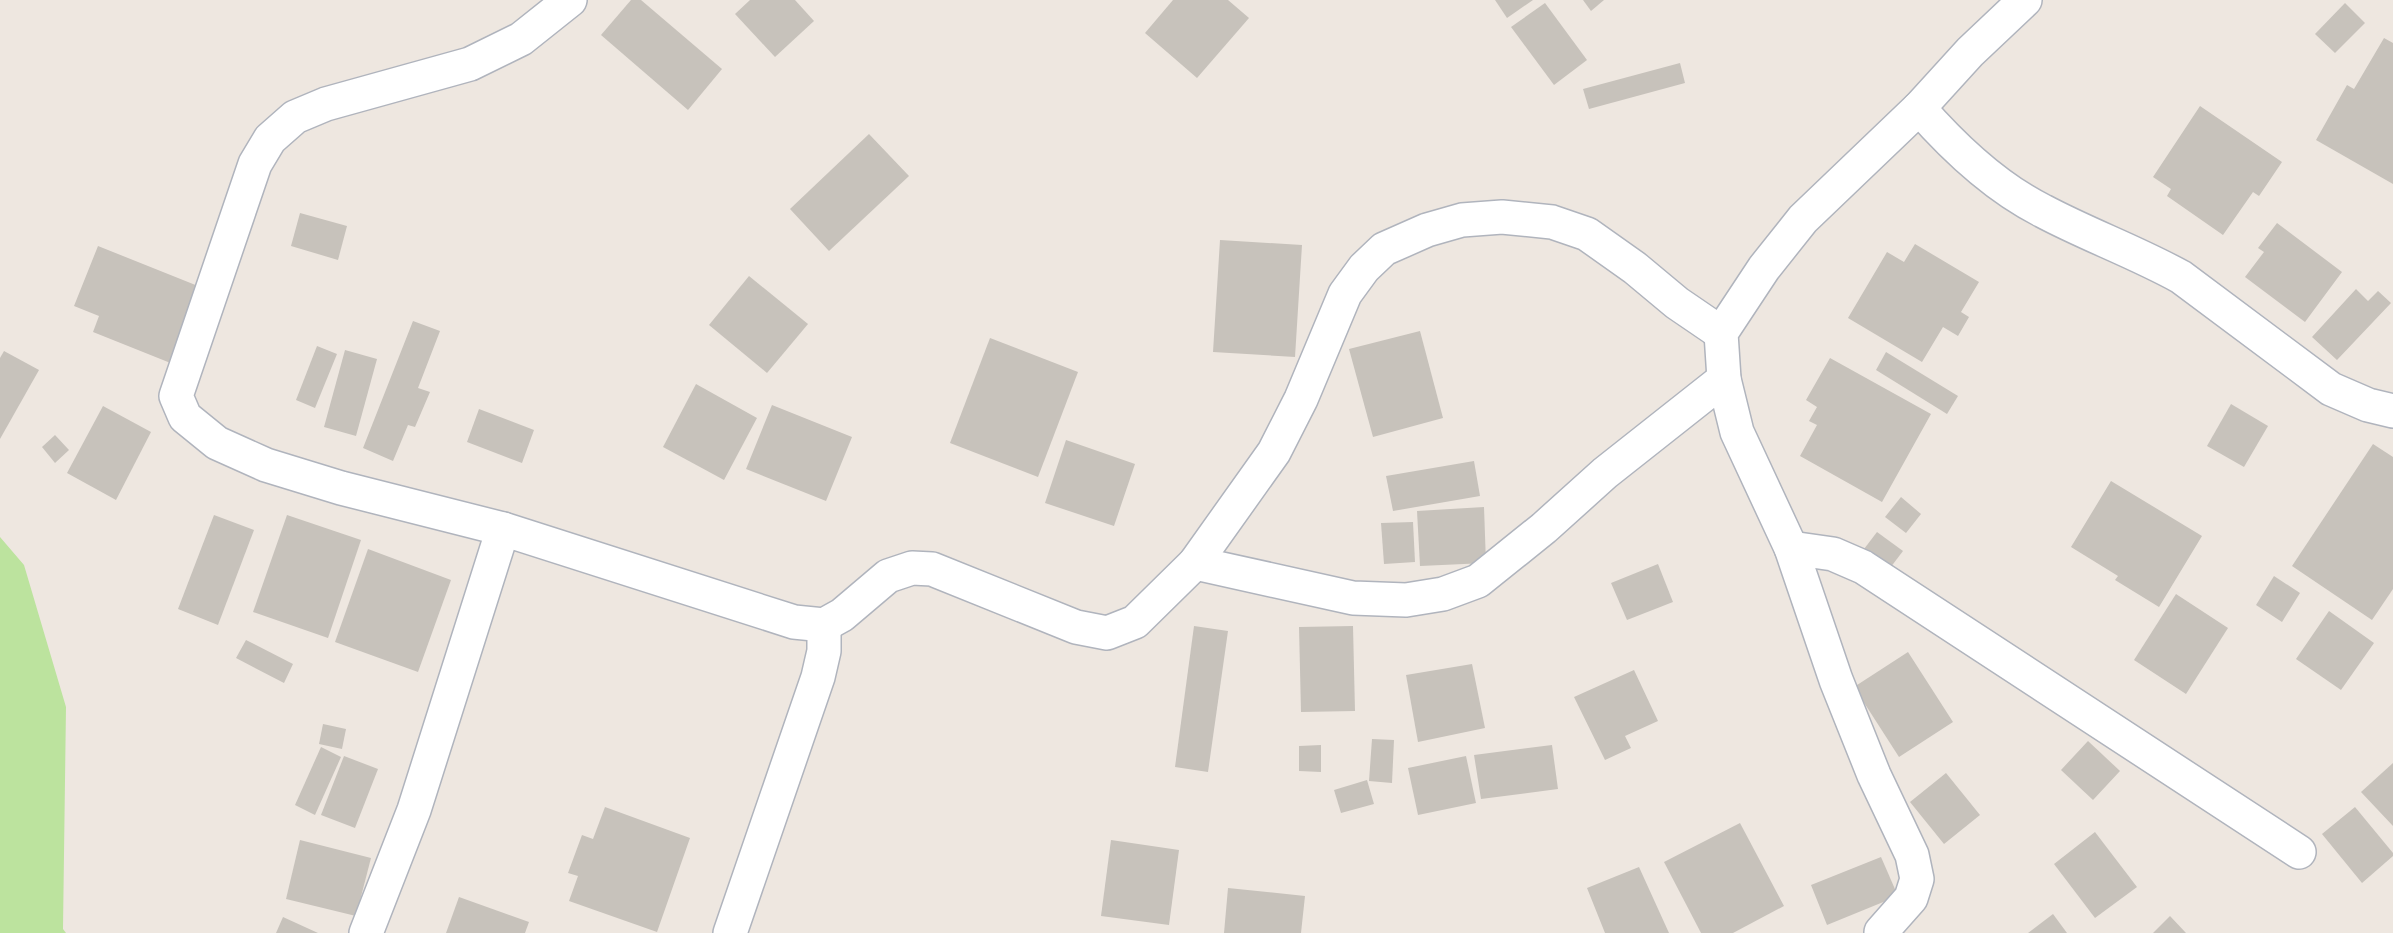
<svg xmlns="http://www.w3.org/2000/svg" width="2393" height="933" font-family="'Golos Text',sans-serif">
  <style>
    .green { fill: #bce39e }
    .building { fill: #c7c2bb }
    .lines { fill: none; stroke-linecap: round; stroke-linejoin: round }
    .minor-casing { stroke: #b0b4bd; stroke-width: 36 }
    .minor { stroke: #fff; stroke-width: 33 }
  </style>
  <rect width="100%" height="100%" fill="#eee7e0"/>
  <!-- green -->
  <polygon class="green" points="0,537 24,565 66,707 63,929 66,933 0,933"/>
  <!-- building -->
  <g class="building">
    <polygon points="631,0 641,0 722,69 688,110 601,35"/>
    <polygon points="750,0 795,0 814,21 775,57 735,14"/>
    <polygon points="1173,0 1228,0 1249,18 1197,78 1145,33"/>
    <polygon points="1495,0 1533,0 1507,18"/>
    <polygon points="1583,0 1604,0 1591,11"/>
    <polygon points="1545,3 1587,60 1554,85 1511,27"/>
    <polygon points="2345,3 2365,23 2335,53 2315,34"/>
    <polygon points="2384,38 2393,43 2393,184 2316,140 2347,85 2354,89"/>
    <polygon points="1680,63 1685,83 1589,109 1583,89"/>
    <polygon points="2200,106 2282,162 2259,196 2253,192 2223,235 2167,196 2171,189 2153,177"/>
    <polygon points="869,134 909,176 829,251 790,209"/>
    <polygon points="300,213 347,226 338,260 291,246"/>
    <polygon points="2277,223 2342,272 2305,322 2245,277 2264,252 2258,248"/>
    <polygon points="1220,240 1302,245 1295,357 1213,352"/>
    <polygon points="1915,244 1979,282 1961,312 1969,317 1958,336 1943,327 1922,362 1848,318 1887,252 1904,262"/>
    <polygon points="98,246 208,290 178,366 93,332 99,316 74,306"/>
    <polygon points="749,276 808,324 767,373 709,325"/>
    <polygon points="2356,289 2368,301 2378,291 2391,303 2337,360 2312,337"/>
    <polygon points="413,321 440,331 418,388 430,392 415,427 408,425 393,461 363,448"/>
    <polygon points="1420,331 1443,418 1373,437 1349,349"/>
    <polygon points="990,338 1078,372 1038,477 950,443"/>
    <polygon points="317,346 337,354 315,408 296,400"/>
    <polygon points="345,350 377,359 356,436 324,427"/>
    <polygon points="4,351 39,370 0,439 0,358"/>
    <polygon points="1886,352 1958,396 1947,414 1876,370"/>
    <polygon points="1830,358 1931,414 1882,502 1800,456 1817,425 1809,421 1817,407 1806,400"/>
    <polygon points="696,384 757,418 724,480 663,447"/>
    <polygon points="2231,404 2268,426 2244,467 2207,446"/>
    <polygon points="772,405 852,437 826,501 746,469"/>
    <polygon points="103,406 151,432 116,500 67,473"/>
    <polygon points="479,409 534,430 522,463 467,442"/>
    <polygon points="55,435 69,450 55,463 42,447"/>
    <polygon points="1066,440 1135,464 1114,526 1045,503"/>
    <polygon points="2373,444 2393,457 2393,589 2372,620 2292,566"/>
    <polygon points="1474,461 1480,496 1393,511 1386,476"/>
    <polygon points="2111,481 2202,536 2159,607 2115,580 2118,576 2071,547"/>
    <polygon points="1901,497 1921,514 1906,533 1885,517"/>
    <polygon points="1484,507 1486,563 1420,566 1417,511"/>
    <polygon points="214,515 254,530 218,625 178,609"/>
    <polygon points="287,515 361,540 328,638 253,612"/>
    <polygon points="1413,522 1415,562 1384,564 1381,523"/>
    <polygon points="1877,532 1903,551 1887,572 1861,553"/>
    <polygon points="368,549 451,580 418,672 335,642"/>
    <polygon points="1658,564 1673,602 1627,620 1611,583"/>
    <polygon points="2274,576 2300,593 2282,622 2256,605"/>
    <polygon points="2176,594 2228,628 2186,694 2134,660"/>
    <polygon points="2329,611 2374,643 2341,690 2296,659"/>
    <polygon points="1194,626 1228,631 1208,772 1175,767"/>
    <polygon points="1353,626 1355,711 1301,712 1299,627"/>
    <polygon points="246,640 293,664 284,683 236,658"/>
    <polygon points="1908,652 1953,722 1899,757 1854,687"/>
    <polygon points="1472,664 1485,728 1418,742 1406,675"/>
    <polygon points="1634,670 1658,721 1625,736 1631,748 1605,760 1574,697"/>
    <polygon points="323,724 346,729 342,749 319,744"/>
    <polygon points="1372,739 1394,740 1392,783 1369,781"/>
    <polygon points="2088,741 2120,771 2093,800 2061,770"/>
    <polygon points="1321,745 1321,772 1299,771 1299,746"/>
    <polygon points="1552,745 1558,789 1481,799 1474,755"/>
    <polygon points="321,747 341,757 315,815 295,805"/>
    <polygon points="344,756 378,769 355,828 321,815"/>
    <polygon points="1466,756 1476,803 1418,815 1408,768"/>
    <polygon points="2393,763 2393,826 2361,792"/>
    <polygon points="1946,773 1980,815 1944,844 1910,802"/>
    <polygon points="1367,780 1374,804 1341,813 1334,790"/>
    <polygon points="605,807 690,838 657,932 569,901 578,876 568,873 582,835 593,839"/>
    <polygon points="2355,807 2393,853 2393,856 2362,883 2322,834"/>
    <polygon points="1740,823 1784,906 1733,933 1701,933 1664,862"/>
    <polygon points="2095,832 2137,887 2095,918 2054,864"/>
    <polygon points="300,840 371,858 356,916 286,899"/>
    <polygon points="1111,840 1179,850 1169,925 1101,916"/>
    <polygon points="1881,857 1898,896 1827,925 1811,885"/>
    <polygon points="1639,867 1669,933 1605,933 1587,888"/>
    <polygon points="1228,888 1305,896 1301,933 1224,933"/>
    <polygon points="459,897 529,922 525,933 446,933"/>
    <polygon points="2053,914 2067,933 2028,933"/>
    <polygon points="2170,916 2186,933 2153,933"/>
    <polygon points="283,917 318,933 276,933"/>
  </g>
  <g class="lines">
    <!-- minor casing -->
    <g class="minor-casing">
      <g id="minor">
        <polyline points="570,0 521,39 470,64 326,104 295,117 270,139 255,164 176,396 185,417 217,443 266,465 341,488 503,529 794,622 824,625 842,615 888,576 912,568 932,569 1076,627 1107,633 1135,622 1195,563 1274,452 1301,399 1345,294 1364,268 1384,249 1427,230 1462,220 1502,217 1552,222 1587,234 1635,268 1677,303 1721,333"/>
        <path d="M 1919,108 C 1954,148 1995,187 2043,211 C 2088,235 2136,252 2181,277 L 2331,389 L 2368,405 L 2393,411"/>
        <polyline points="1791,548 1833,554 1863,567 2299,852"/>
        <polyline points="1195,563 1353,598 1406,600 1443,594 1478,581 1544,528 1605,473 1724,379"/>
        <polyline points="1881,932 1911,898 1917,879 1912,855 1874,775 1836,680 1791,548 1737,432 1724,379 1721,333 1764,268 1803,219 1919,108 1970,52 2025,0"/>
        <polyline points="366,933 414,810 503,529"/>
        <polyline points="730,933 818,677 824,651 824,625"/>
      </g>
    </g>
    <!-- minor -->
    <use href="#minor" class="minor"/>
  </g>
</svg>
